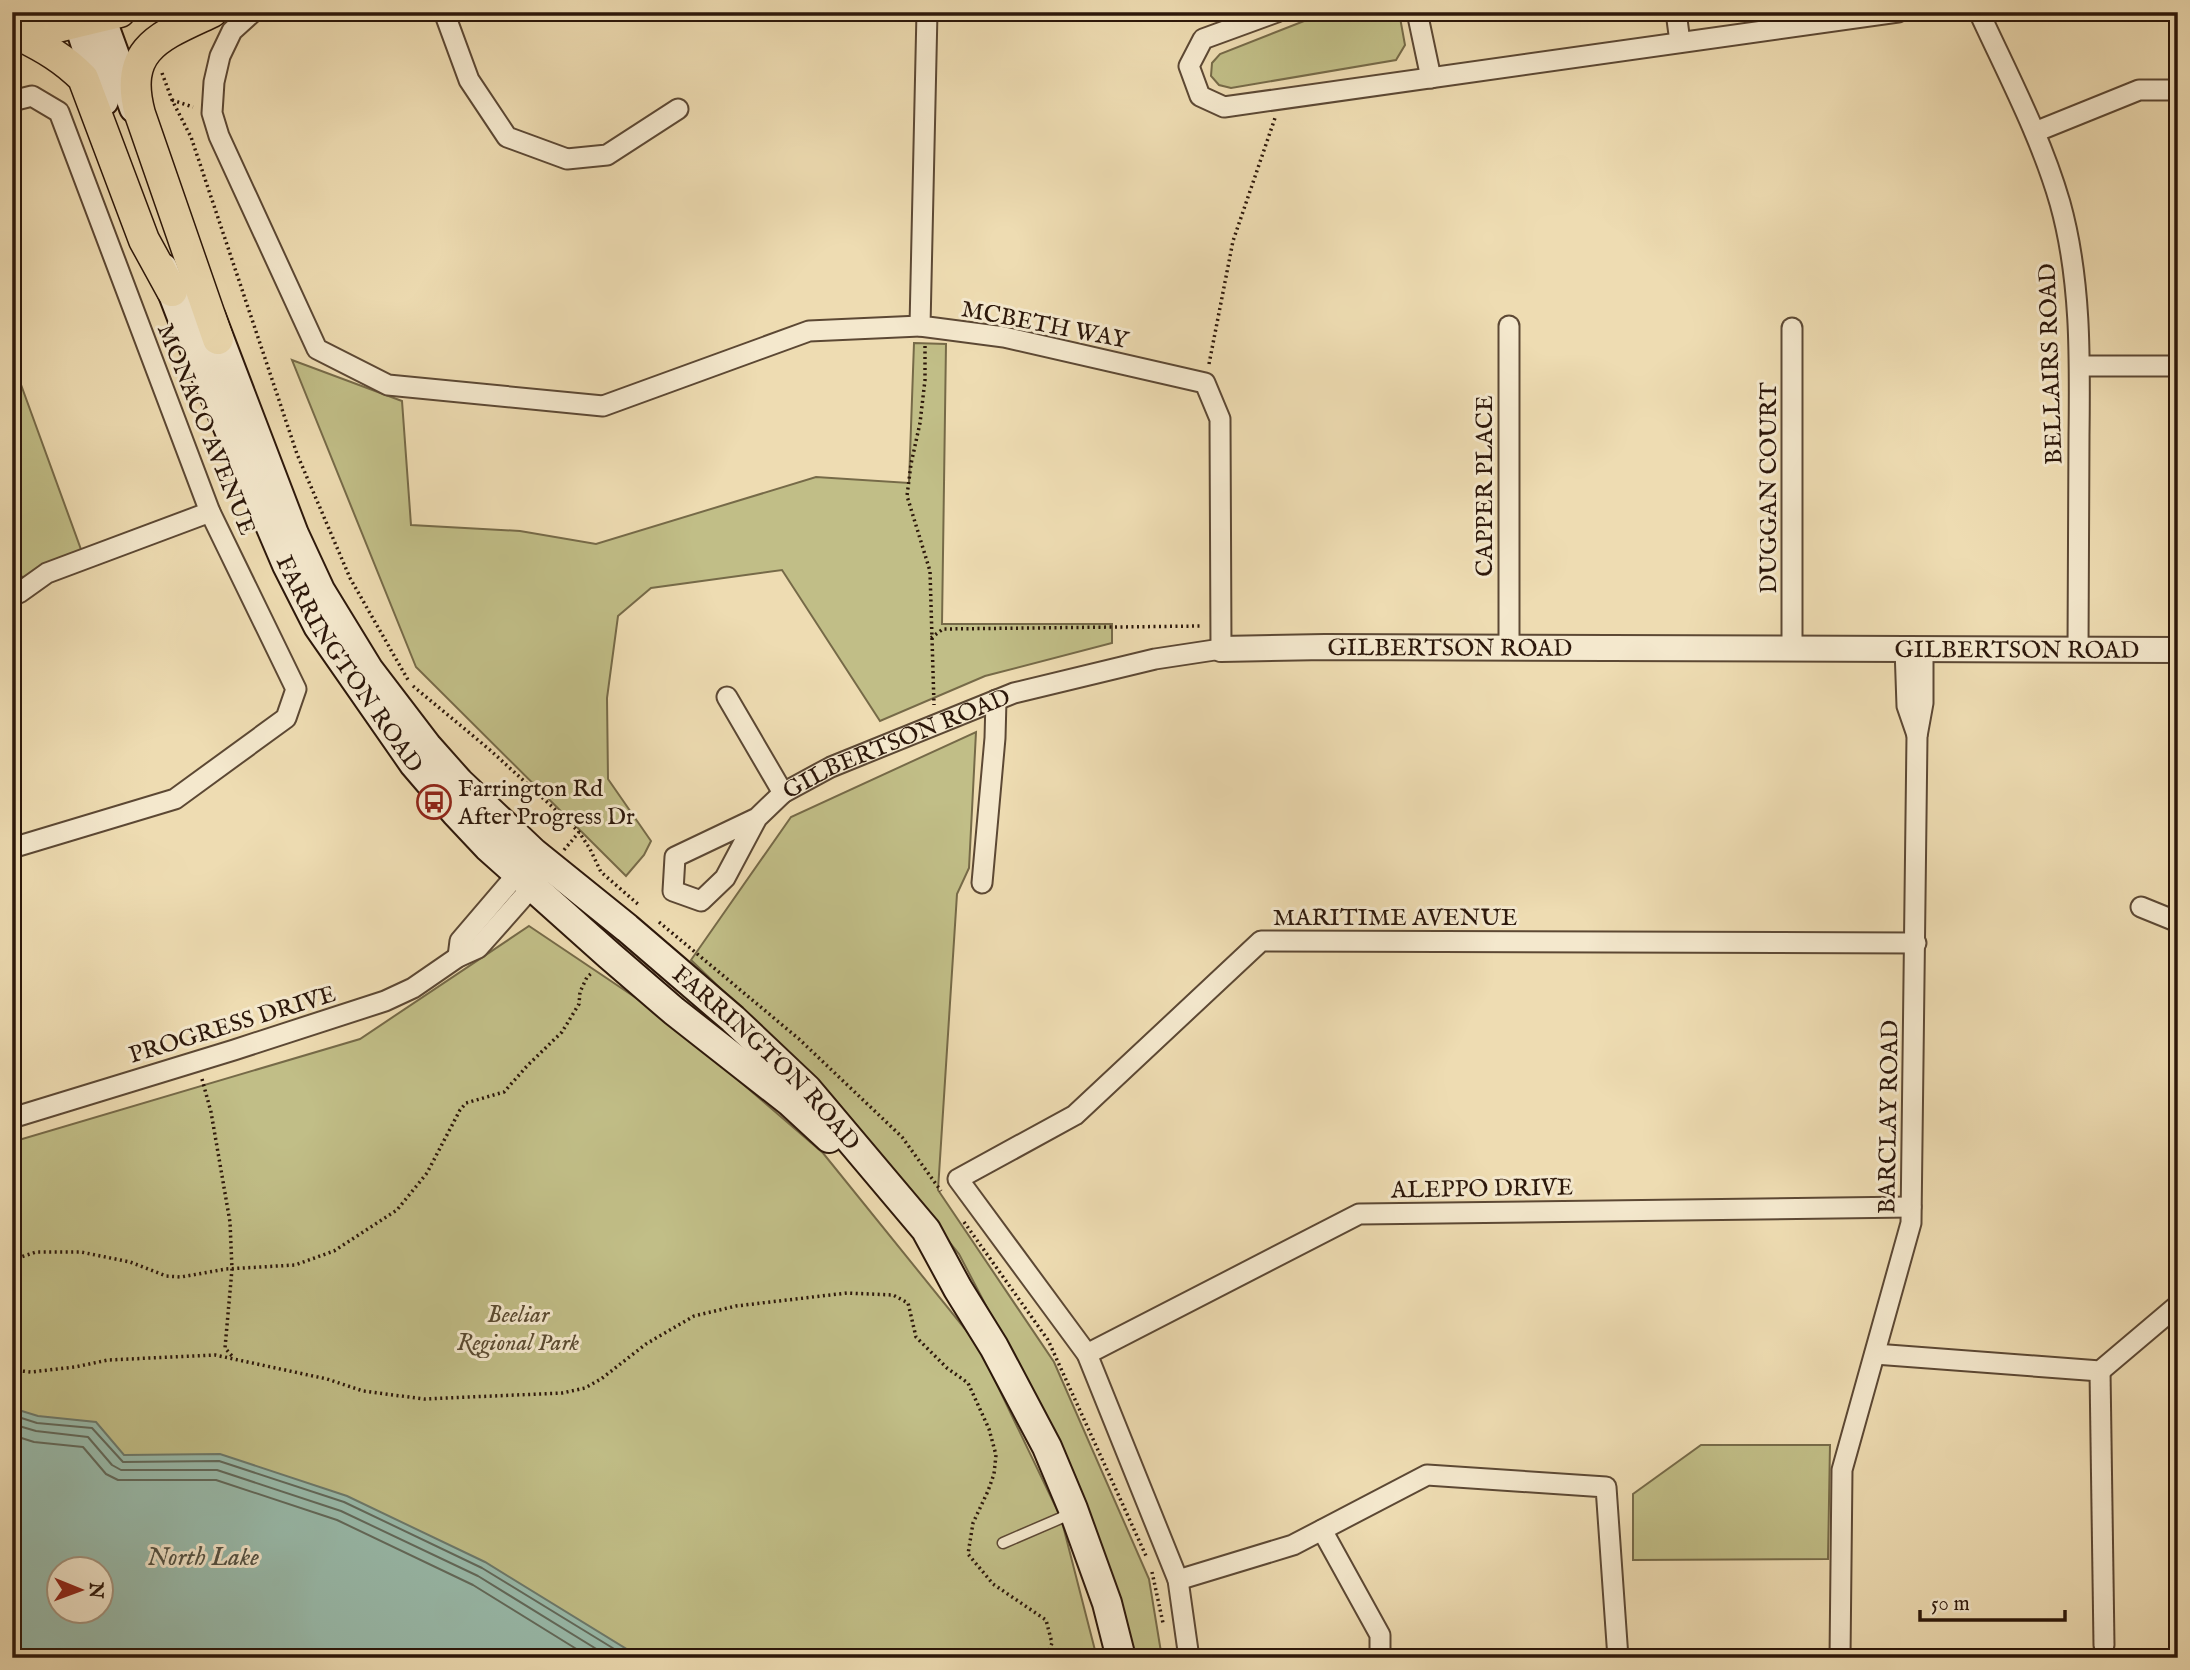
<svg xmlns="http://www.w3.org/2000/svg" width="2190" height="1670" font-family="'IM FELL English',serif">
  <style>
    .green { fill: #c1be87; stroke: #766a48; stroke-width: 2; fill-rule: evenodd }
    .water { fill: #99bcad; stroke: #6d7a6c; stroke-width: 2; fill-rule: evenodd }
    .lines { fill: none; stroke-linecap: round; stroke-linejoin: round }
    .shore { stroke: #626a5c; stroke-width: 2 }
    .service-casing { stroke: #5c4834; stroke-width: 13 }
    .minor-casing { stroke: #5c4834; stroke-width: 23 }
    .tertiary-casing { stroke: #5c4834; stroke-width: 28 }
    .secondary-casing { stroke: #2c170a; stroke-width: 32 }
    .primary-casing { stroke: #2c170a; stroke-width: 33 }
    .path { stroke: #2c170a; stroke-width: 3.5; stroke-dasharray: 2 3.5; stroke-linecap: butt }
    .service { stroke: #f4e8cd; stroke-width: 10 }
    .minor { stroke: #f4e8cd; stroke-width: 19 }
    .tertiary { stroke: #f4e8cd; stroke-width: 24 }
    .secondary { stroke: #f4e8cd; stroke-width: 28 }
    .primary { stroke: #eedcb2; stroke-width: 30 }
    .labels { text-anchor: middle; stroke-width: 6; stroke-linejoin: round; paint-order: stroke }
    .street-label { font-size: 24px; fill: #2c170a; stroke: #f4e8cd }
    .poi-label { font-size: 24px; fill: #2c170a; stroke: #f4e8cd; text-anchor: start }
    .park-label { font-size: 24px; font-style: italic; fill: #594930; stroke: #f4e8cd }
    .water-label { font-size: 26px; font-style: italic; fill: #525143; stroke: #f4e8cd }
  </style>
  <rect width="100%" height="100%" fill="#eedcb2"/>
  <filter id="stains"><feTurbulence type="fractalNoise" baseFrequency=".00286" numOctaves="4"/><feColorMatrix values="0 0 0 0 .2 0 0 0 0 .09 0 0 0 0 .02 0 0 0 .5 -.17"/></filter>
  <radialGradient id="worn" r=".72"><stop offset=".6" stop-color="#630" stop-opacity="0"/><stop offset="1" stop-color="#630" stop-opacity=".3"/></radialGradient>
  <!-- green -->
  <g class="green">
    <polygon points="1327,12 1399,12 1405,45 1396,60 1231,88 1219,85 1211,76 1212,63 1220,54"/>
    <polygon points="914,343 946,344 942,624 1112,624 1112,643 985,676 880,721 782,570 651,588 618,616 607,698 608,779 651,841 644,855 626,876 416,667 292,360 402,401 411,525 520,531 596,544 816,477 909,483"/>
    <polygon points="12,360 83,555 24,577 12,575"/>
    <polygon points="976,732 969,868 957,894 938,1190 1054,1362 1149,1579 1162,1658 1130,1658 1116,1593 1076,1478 959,1254 833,1097 691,960 791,817"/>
    <path d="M 529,926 L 666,1018 L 823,1153 L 978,1345 L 1061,1518 L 1097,1658 L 12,1658 L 12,1142 L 360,1039 ZM 60,1568 L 102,1568 L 102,1610 L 60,1610 Z"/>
    <polygon points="1701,1445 1830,1445 1828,1559 1633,1560 1633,1494"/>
  </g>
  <!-- water -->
  <path class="water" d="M 12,1408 L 38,1416 L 96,1422 L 124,1455 L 220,1454 L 347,1496 L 485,1562 L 630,1651 L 648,1658 L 12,1658 ZM 60,1568 L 102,1568 L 102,1610 L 60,1610 Z"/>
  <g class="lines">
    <!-- shore -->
    <g class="shore">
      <polyline points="12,1415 37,1423 92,1428 123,1462 219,1461 344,1502 482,1568 629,1658"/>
      <polyline points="12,1424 36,1431 88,1437 112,1465 121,1470 217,1470 341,1511 478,1576 611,1658"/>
      <polyline points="12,1435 34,1442 83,1447 106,1474 118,1480 216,1480 337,1520 473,1585 591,1658"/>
    </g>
    <!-- service casing -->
    <g class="service-casing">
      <polyline id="service" points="1003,1543 1061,1518 1070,1512"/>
    </g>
    <!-- minor casing -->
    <g class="minor-casing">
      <g id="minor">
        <polyline points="253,12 232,31 220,56 214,82 212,113 219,136 317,349 388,385 603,406 809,331 920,326"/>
        <polyline points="444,12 469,80 507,137 567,159 607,155 678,109"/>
        <polyline points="1277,12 1203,39 1189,66 1200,96 1224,107 1898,12"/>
        <polyline points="1417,12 1431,78"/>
        <polyline points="1676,12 1680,42"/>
        <path d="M 1979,12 C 2008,75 2041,137 2060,203 C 2081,278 2080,358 2079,436 C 2079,507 2078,578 2078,649"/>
        <polyline points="12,101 32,96 59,112 210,512 296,689 286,718 175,799 12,848"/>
        <polyline points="2035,132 2139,90 2178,90"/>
        <polyline points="1509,326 1509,647"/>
        <polyline points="2080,366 2178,366"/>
        <polyline points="19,593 47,573 210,512"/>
        <polyline points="1792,648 1792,328"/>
        <polyline points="1905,648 1907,706 1917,735"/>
        <polyline points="727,697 783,793"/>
        <path id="s1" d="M 757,818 L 725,878 L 701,901 L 673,891 L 675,857 L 757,818 L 783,793 L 831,767 L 1014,693 L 1155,659 L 1221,649 L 1220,419 L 1205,383 L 1004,337 L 920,326 L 927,12"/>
        <polyline points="982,883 995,738 996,700"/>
        <polyline points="2141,907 2178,922"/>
        <polyline points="458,957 460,941 524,866"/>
        <polyline points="12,1118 234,1050 385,1001 413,988 458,957 478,948 539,879"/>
        <polyline points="1087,1354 1359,1214 1911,1207"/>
        <polyline points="1875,1354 2100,1371 2178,1305"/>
        <polyline points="2100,1371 2104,1645"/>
        <polyline points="1322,1530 1380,1635 1380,1658"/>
        <polyline points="1178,1580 1293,1545 1427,1475 1606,1487 1618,1658"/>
        <polyline points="1189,1658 1178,1580 1087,1354 958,1179 1075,1115 1261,941 1916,943"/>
        <polyline points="1840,1658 1842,1470 1911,1223 1917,736 1923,703 1923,648"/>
      </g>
    </g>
    <!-- tertiary casing -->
    <g class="tertiary-casing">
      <g id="tertiary">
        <path id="s2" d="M 1221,649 L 1325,647 L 2178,650"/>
      </g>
    </g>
    <!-- secondary casing -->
    <g class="secondary-casing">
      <g id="secondary">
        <polyline points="75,12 104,101"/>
        <polyline points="99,12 134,108"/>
        <path id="s3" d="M 163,268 L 191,341 L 287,565 L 318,626 L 414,764 L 456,813 L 488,847 L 609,955 L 674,1011 L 790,1102 L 829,1138"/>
        <path id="s4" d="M 211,317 L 294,534 L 320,590 L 369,670 L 427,746 L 459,782 L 534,853 L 627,928 L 733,1019 L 807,1089 L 926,1230 L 958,1289 L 994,1347 L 1047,1447 L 1073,1509 L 1107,1603 L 1121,1658"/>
      </g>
    </g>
    <!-- primary casing -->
    <g class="primary-casing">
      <g id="primary">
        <path d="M 212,12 C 161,36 122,48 140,114 L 218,339"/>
        <path d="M 21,36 C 45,48 64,59 83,78 L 144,240 L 172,291"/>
        <polyline points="16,37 120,12"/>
      </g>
    </g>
    <!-- path -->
    <g class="path">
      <polyline points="162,73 172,100 191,137 297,454 350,578 408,680"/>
      <polyline points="172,100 193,107"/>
      <polyline points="925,346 925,380 920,423 911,464 907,496 930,571 934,705"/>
      <polyline points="1209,364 1233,241 1275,118"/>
      <polyline points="931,638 943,629 1202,626"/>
      <polyline points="413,686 490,750 546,801 579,832 590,849 601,872 639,905"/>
      <polyline points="564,850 579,832"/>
      <polyline points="659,922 799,1039 902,1137 941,1191"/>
      <polyline points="202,1079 211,1112 230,1222 232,1269 225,1348 232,1356"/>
      <polyline points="964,1222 1048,1340 1147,1558"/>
      <polyline points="12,1260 36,1252 81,1252 130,1262 166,1276 181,1277 226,1269 295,1265 334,1251 397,1210 427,1173 460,1110 466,1103 504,1092 527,1066 562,1032 579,1004 580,992 587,977 593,972"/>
      <polyline points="12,1370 31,1372 75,1367 108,1360 215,1355 327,1379 363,1391 424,1399 562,1393 585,1388 601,1379 646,1344 694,1316 736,1306 847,1293 893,1295 908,1303 916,1337 947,1368 968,1383 989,1429 996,1455 994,1474 988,1491 973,1523 968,1554 993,1584 1046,1620 1052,1643 1046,1658"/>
      <polyline points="1152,1572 1163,1623"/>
    </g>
    <!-- service -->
    <use href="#service" class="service"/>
    <!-- minor -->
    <use href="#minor" class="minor"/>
    <!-- tertiary -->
    <use href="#tertiary" class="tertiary"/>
    <!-- secondary -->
    <use href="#secondary" class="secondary"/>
    <!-- primary -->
    <use href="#primary" class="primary"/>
  </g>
  <!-- icons -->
  <defs>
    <g id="bus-ring" transform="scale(1.75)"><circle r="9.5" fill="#f4e8cd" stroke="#8f2418" stroke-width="1.5"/><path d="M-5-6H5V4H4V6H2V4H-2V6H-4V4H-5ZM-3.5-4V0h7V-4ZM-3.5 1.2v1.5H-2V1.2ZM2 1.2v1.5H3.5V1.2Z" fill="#8f2418"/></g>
  </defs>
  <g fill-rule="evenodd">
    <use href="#bus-ring" x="434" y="802"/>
  </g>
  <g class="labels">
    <!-- street labels -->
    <g class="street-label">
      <text transform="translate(1045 324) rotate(11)" y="8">MCBETH WAY</text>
      <text transform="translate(2050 364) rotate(-92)" y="8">BELLAIRS ROAD</text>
      <text transform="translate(207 429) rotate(68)" y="8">MONACO AVENUE</text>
      <text transform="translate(1484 486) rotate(-90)" y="8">CAPPER PLACE</text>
      <text transform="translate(1768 488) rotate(-90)" y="8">DUGGAN COURT</text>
      <text dy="8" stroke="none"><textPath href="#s2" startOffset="229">GILBERTSON ROAD</textPath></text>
      <text dy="8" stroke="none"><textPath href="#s2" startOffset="796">GILBERTSON ROAD</textPath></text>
      <text dy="8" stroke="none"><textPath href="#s3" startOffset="439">FARRINGTON ROAD</textPath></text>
      <text dy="8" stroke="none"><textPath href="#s1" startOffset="416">GILBERTSON ROAD</textPath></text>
      <text x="1395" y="925">MARITIME AVENUE</text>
      <text transform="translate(232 1024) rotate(-17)" y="8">PROGRESS DRIVE</text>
      <text dy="8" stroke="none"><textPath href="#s4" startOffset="945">FARRINGTON ROAD</textPath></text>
      <text transform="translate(1888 1117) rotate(-89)" y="8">BARCLAY ROAD</text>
      <text transform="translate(1482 1188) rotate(-1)" y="8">ALEPPO DRIVE</text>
    </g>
    <!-- poi labels -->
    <g class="poi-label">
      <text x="458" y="796">Farrington Rd<tspan x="458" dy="28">After Progress Dr</tspan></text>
    </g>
    <!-- park labels -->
    <g class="park-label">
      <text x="518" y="1322">Beeliar<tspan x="518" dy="28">Regional Park</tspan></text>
    </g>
    <!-- water labels -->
    <g class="water-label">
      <text x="203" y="1565">North Lake</text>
    </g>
  </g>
  <!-- margin -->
  <rect width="2190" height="1670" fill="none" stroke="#eedcb2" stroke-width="42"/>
  <rect x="14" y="14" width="2162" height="1642" fill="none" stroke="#2c170a" stroke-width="3.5"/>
  <rect x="21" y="21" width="2148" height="1628" fill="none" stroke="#2c170a" stroke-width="2"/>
  <!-- north arrow -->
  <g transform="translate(80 1590) rotate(91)"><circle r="33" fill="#f4e8cd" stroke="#a4947f" stroke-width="2"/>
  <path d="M0-5L12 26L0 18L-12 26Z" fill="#8f2418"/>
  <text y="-10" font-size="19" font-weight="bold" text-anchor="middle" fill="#2c170a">N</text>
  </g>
  <!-- scale -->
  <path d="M1920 1610v10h145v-10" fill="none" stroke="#2c170a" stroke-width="3.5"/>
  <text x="1931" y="1610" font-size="21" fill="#2c170a" stroke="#f4e8cd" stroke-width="5" paint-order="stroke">50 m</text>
  <rect width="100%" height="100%" filter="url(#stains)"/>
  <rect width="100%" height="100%" fill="url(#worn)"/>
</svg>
